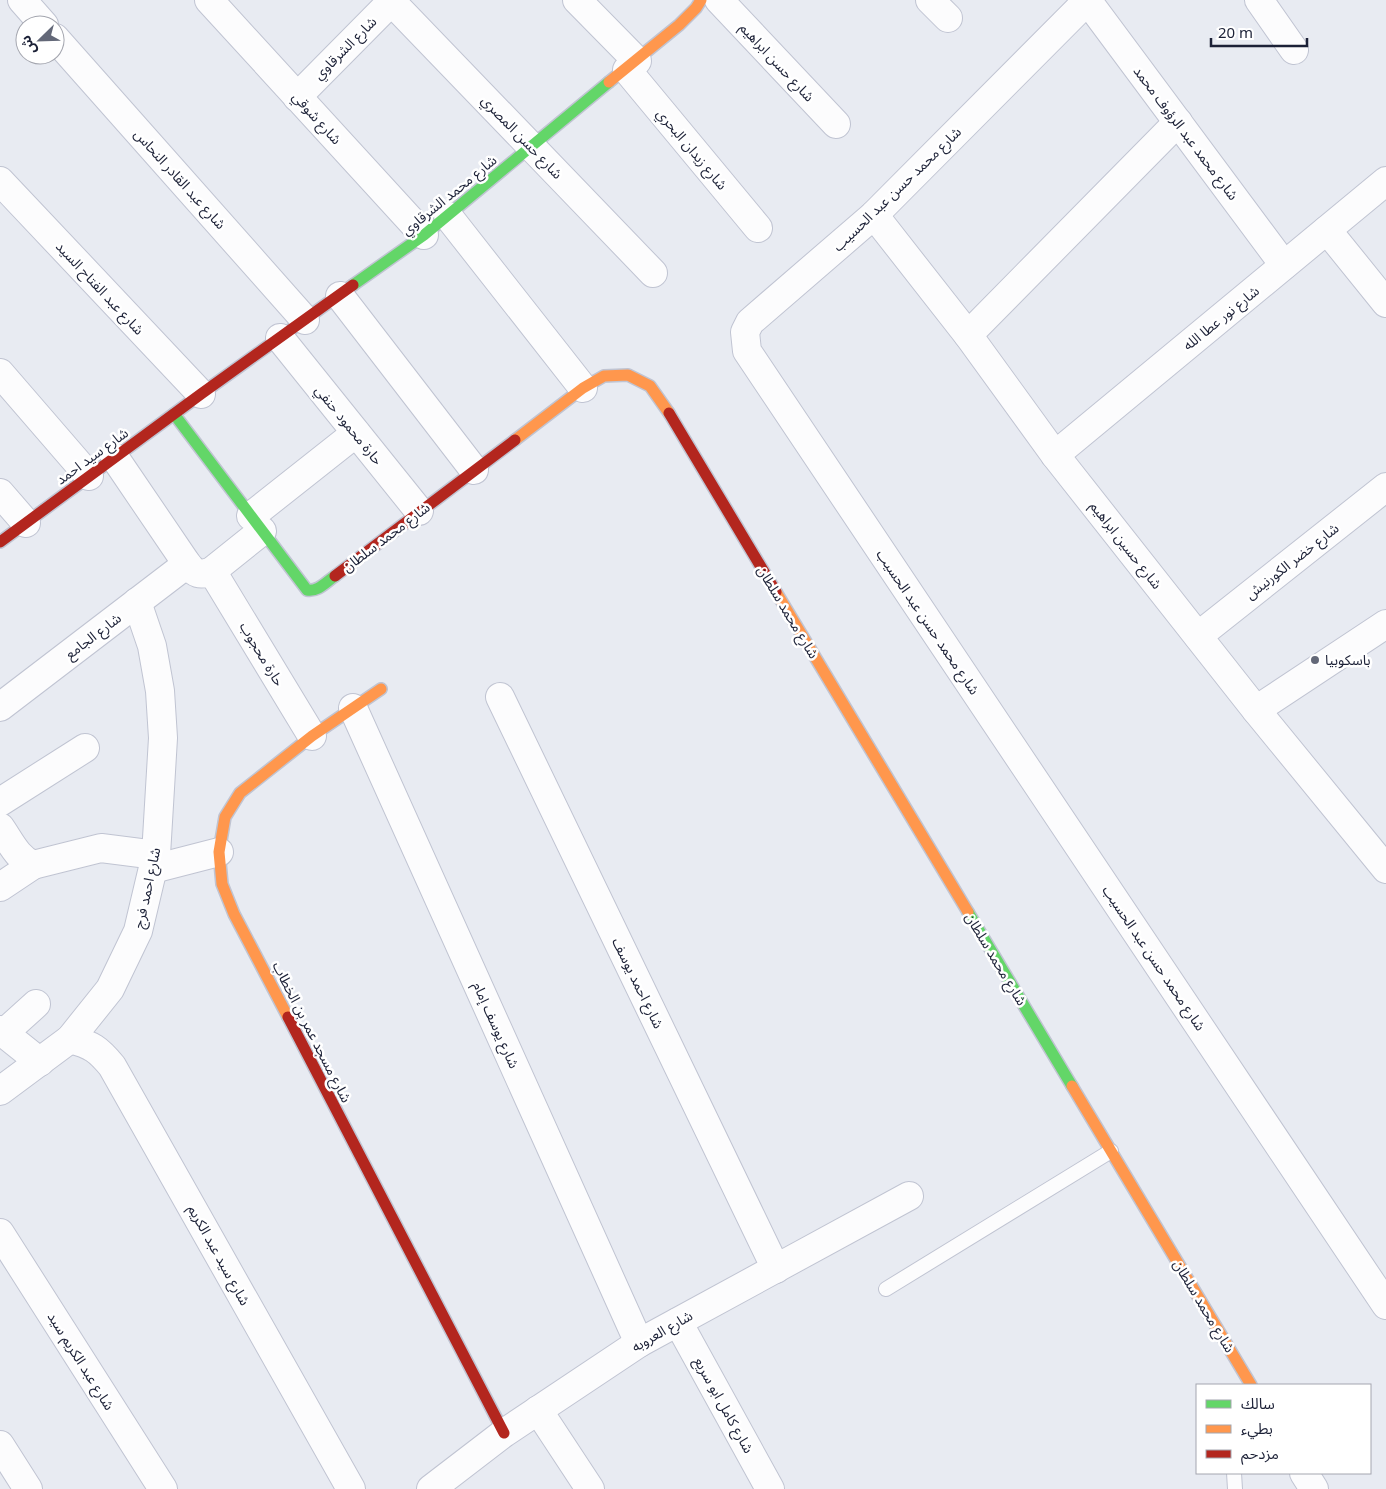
<svg xmlns="http://www.w3.org/2000/svg" width="1386" height="1489" font-family="Georgia,'Noto Sans Arabic',serif">
  <style>
    .lines { fill: none; stroke-linecap: round; stroke-linejoin: round }
    .lane-casing { stroke: #c0c4d2; stroke-width: 16 }
    .street-casing { stroke: #c0c4d2; stroke-width: 30 }
    .fast-casing { stroke: #c0c4d2; stroke-width: 14 }
    .slow-casing { stroke: #c0c4d2; stroke-width: 14 }
    .jam-casing { stroke: #c0c4d2; stroke-width: 14 }
    .lane { stroke: #fcfcfd; stroke-width: 14 }
    .street { stroke: #fcfcfd; stroke-width: 28 }
    .fast { stroke: #63d668; stroke-width: 11 }
    .slow { stroke: #ff974d; stroke-width: 11 }
    .jam { stroke: #b3261e; stroke-width: 11 }
    .poi-dot { fill: #636878; stroke: #fff; stroke-width: 2 }
    .labels { text-anchor: middle; stroke-width: 5; stroke-linejoin: round; paint-order: stroke }
    .street-label { font-size: 14px; fill: #1c2137; stroke: #fff }
    .poi-label { font-size: 14px; fill: #1c2137; stroke: #fff; text-anchor: start }
  </style>
  <rect width="100%" height="100%" fill="#e8ebf2"/>
  <g class="lines">
    <!-- lane casing -->
    <g class="lane-casing">
      <g id="lane">
        <polyline points="886,1289 1111,1151"/>
        <polyline points="1234,1473 1235,1489"/>
      </g>
    </g>
    <!-- street casing -->
    <g class="street-casing">
      <g id="street">
        <polyline points="22,0 44,25"/>
        <polyline points="209,0 424,235"/>
        <polyline points="390,0 653,273"/>
        <polyline points="577,0 637,61"/>
        <polyline points="719,0 836,124"/>
        <polyline points="930,0 948,18"/>
        <polyline points="1087,0 1284,265"/>
        <polyline points="1259,0 1294,50"/>
        <polyline points="1087,1 874,215 750,322 745,332 747,351 1386,1305"/>
        <polyline points="55,38 305,320"/>
        <polyline points="627,70 758,228"/>
        <polyline points="297,97 393,0"/>
        <polyline points="0,181 201,394"/>
        <polyline points="874,215 968,335 1055,455 1256,710 1386,869"/>
        <polyline points="448,216 583,388"/>
        <polyline points="1327,230 1386,303"/>
        <polyline points="340,296 474,470"/>
        <polyline points="968,335 1178,122"/>
        <polyline points="280,338 419,511"/>
        <polyline points="0,373 89,476"/>
        <polyline points="1055,455 1386,181"/>
        <path d="M 115,458 L 187,564 C 195,574 200,576 212,571 L 262,531"/>
        <polyline points="0,493 26,523"/>
        <polyline points="251,516 356,433"/>
        <polyline points="212,571 312,736"/>
        <polyline points="1198,636 1386,487"/>
        <polyline points="500,697 776,1269"/>
        <polyline points="0,707 187,564"/>
        <polyline points="353,708 639,1343"/>
        <polyline points="1256,710 1386,624"/>
        <polyline points="0,802 85,748"/>
        <path d="M 0,827 C 10,841 17,858 33,865 L 101,848 L 156,855"/>
        <polyline points="153,869 219,852"/>
        <polyline points="0,887 33,865"/>
        <polyline points="0,1030 40,1062"/>
        <polyline points="4,1033 36,1004"/>
        <path d="M 70,1039 C 92,1045 98,1049 112,1066 L 351,1489"/>
        <polyline points="0,1091 70,1039 110,989 138,931 156,855 163,738 160,691 152,646 137,602"/>
        <polyline points="0,1233 163,1489"/>
        <polyline points="678,1322 770,1489"/>
        <polyline points="538,1410 590,1489"/>
        <polyline points="0,1445 28,1489"/>
        <polyline points="1304,1473 1314,1489"/>
        <polyline points="431,1489 504,1433 639,1343 909,1196"/>
      </g>
    </g>
    <!-- fast casing -->
    <g class="fast-casing">
      <g id="fast">
        <polyline points="353,285 424,235 609,82"/>
        <path d="M 174,414 L 307,590 C 318,592 326,582 335,576"/>
        <polyline points="968,912 1072,1086"/>
      </g>
    </g>
    <!-- slow casing -->
    <g class="slow-casing">
      <g id="slow">
        <polyline points="609,82 679,25 696,8 701,0"/>
        <polyline points="515,440 583,388 604,376 628,375 650,386 669,413"/>
        <polyline points="776,592 968,912"/>
        <polyline points="288,1017 234,914 222,884 219,852 225,817 240,793 312,736 381,689"/>
        <polyline points="1072,1086 1251,1385"/>
      </g>
    </g>
    <!-- jam casing -->
    <g class="jam-casing">
      <g id="jam">
        <polyline points="669,413 776,592"/>
        <polyline points="0,542 201,394 353,285"/>
        <polyline points="335,576 515,440"/>
        <polyline points="288,1017 504,1433"/>
      </g>
    </g>
    <!-- lane -->
    <use href="#lane" class="lane"/>
    <!-- street -->
    <use href="#street" class="street"/>
    <!-- fast -->
    <use href="#fast" class="fast"/>
    <!-- slow -->
    <use href="#slow" class="slow"/>
    <!-- jam -->
    <use href="#jam" class="jam"/>
  </g>
  <!-- markers -->
  <circle class="poi-dot" cx="1315" cy="660" r="5"/>
  <g class="labels">
    <!-- street labels -->
    <g class="street-label">
      <text transform="translate(345 48) rotate(-45)" y="5">شارع الشرقاوي</text>
      <text transform="translate(777 62) rotate(47)" y="5">شارع حسن ابراهيم</text>
      <text transform="translate(317 118) rotate(48)" y="5">شارع شوقي</text>
      <text transform="translate(1186 133) rotate(53)" y="5">شارع محمد عبد الرؤوف محمد</text>
      <text transform="translate(522 137) rotate(46)" y="5">شارع حسن المصري</text>
      <text transform="translate(692 149) rotate(50)" y="5">شارع زيدان البحري</text>
      <text transform="translate(180 179) rotate(48)" y="5">شارع عبد القادر النحاس</text>
      <text transform="translate(897 189) rotate(-44)" y="5">شارع محمد حسن عبد الحسيب</text>
      <text transform="translate(449 195) rotate(-39)" y="5">شارع محمد الشرقاوي</text>
      <text transform="translate(100 288) rotate(47)" y="5">شارع عبد الفتاح السيد</text>
      <text transform="translate(1221 318) rotate(-39)" y="5">شارع نور عطا الله</text>
      <text transform="translate(349 425) rotate(51)" y="5">حارة محمود حنفي</text>
      <text transform="translate(92 456) rotate(-36)" y="5">شارع سيد احمد</text>
      <text transform="translate(386 537) rotate(-37)" y="5">شارع محمد سلطان</text>
      <text transform="translate(1126 545) rotate(52)" y="5">شارع حسين ابراهيم</text>
      <text transform="translate(1292 561) rotate(-38)" y="5">شارع خضر الكورنيش</text>
      <text transform="translate(788 612) rotate(59)" y="5">شارع محمد سلطان</text>
      <text transform="translate(928 622) rotate(56)" y="5">شارع محمد حسن عبد الحسيب</text>
      <text transform="translate(93 636) rotate(-37)" y="5">شارع الجامع</text>
      <text transform="translate(262 654) rotate(59)" y="5">حارة محجوب</text>
      <text transform="translate(147 888) rotate(-78)" y="5">شارع احمد فرج</text>
      <text transform="translate(1154 958) rotate(56)" y="5">شارع محمد حسن عبد الحسيب</text>
      <text transform="translate(996 959) rotate(59)" y="5">شارع محمد سلطان</text>
      <text transform="translate(638 983) rotate(64)" y="5">شارع احمد يوسف</text>
      <text transform="translate(496 1025) rotate(66)" y="5">شارع يوسف إمام</text>
      <text transform="translate(312 1032) rotate(63)" y="5">شارع مسجد عمر بن الخطاب</text>
      <text transform="translate(219 1255) rotate(61)" y="5">شارع سيد عبد الكريم</text>
      <text transform="translate(1204 1306) rotate(59)" y="5">شارع محمد سلطان</text>
      <text transform="translate(662 1331) rotate(-30)" y="5">شارع العروبه</text>
      <text transform="translate(81 1361) rotate(58)" y="5">شارع عبد الكريم سيد</text>
      <text transform="translate(724 1405) rotate(61)" y="5">شارع كامل ابو سريع</text>
    </g>
    <!-- poi labels -->
    <g class="poi-label">
      <text x="1325" y="665">باسكوبيا</text>
    </g>
  </g>
  <!-- legend -->
  <rect x="1196" y="1384" width="175" height="90" fill="#ffffff" stroke="#a4a6af"/>
  <rect x="1206" y="1400" width="25" height="8" fill="#63d668" stroke="#a4a6af"/>
  <text x="1241" y="1409" font-size="15" fill="#1c2137">سالك</text>
  <rect x="1206" y="1425" width="25" height="8" fill="#ff974d" stroke="#a4a6af"/>
  <text x="1241" y="1434" font-size="15" fill="#1c2137">بطيء</text>
  <rect x="1206" y="1450" width="25" height="8" fill="#b3261e" stroke="#a4a6af"/>
  <text x="1241" y="1459" font-size="15" fill="#1c2137">مزدحم</text>
  <!-- north arrow -->
  <g transform="translate(40 40) rotate(247)"><circle r="24" fill="#ffffff" stroke="#a4a6af"/>
  <path d="M0-4L9 19L0 12L-9 19Z" fill="#636878"/>
  <text y="-8" font-size="14" font-weight="bold" text-anchor="middle" fill="#1c2137">ش</text>
  </g>
  <!-- scale -->
  <path d="M1211 38v8h96v-8" fill="none" stroke="#1c2137" stroke-width="2.5"/>
  <text x="1218" y="38" font-size="15" fill="#1c2137" stroke="#ffffff" stroke-width="4" paint-order="stroke">20 m</text>
</svg>
